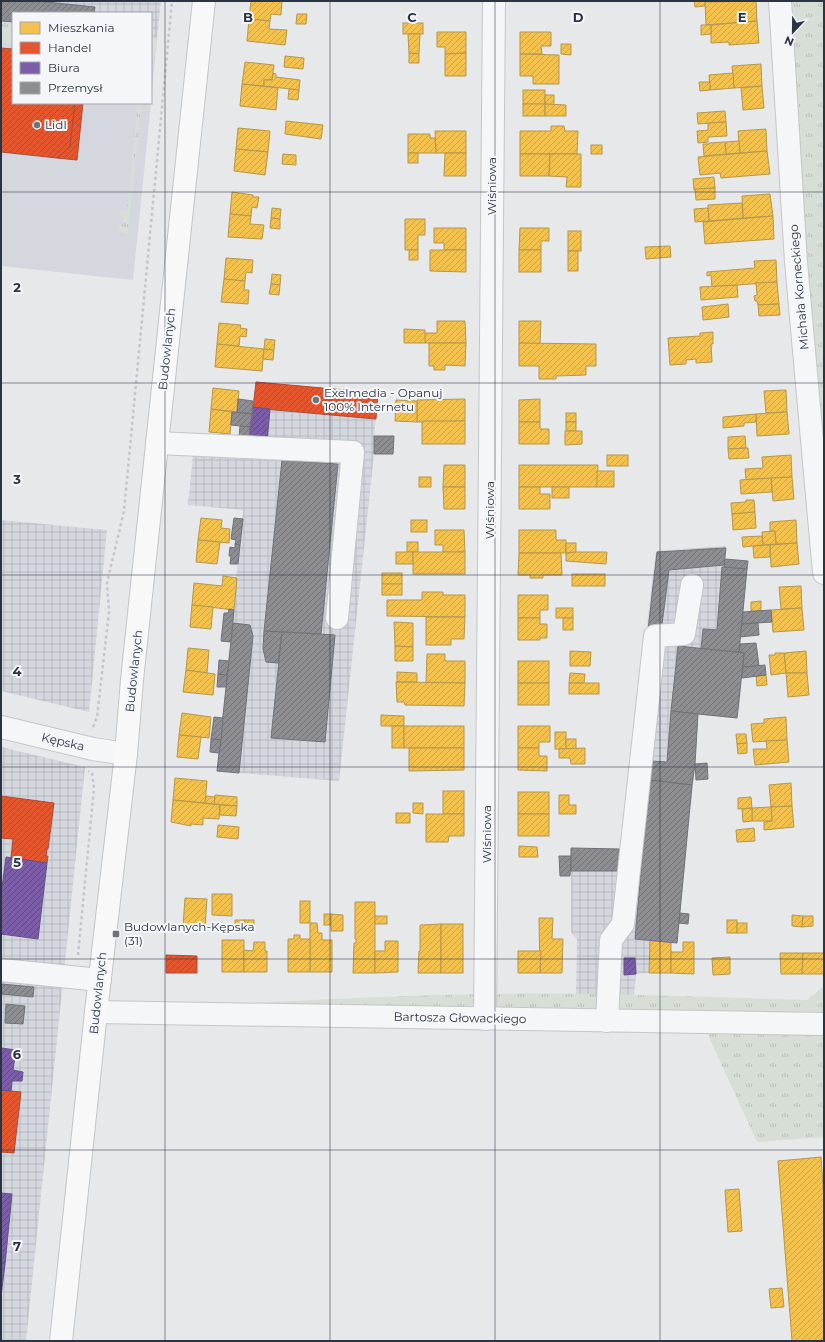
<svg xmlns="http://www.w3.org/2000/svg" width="825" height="1342" font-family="Montserrat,sans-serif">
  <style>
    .built { fill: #d4d7dd }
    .industrial { fill: url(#industrial-grid) }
    .grass { fill: url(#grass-tufts) }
    .homes { fill: url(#homes-hatch); stroke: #b6974b }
    .shops { fill: url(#shops-hatch); stroke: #ac4c35 }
    .offices { fill: url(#offices-hatch); stroke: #63518a }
    .industry { fill: url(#industry-hatch); stroke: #70727b }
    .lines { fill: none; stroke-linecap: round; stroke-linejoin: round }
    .minor-casing { stroke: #c4c6c8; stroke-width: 24 }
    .major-casing { stroke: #c2c5c8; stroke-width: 24 }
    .path { stroke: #c5c6ca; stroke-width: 2.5; stroke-dasharray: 3 3; stroke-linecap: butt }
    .minor { stroke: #f5f6f7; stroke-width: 22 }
    .major { stroke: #f8f8f8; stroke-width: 22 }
    .grid { fill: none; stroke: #2b3445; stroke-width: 1; stroke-opacity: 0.55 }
    .poi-dot { fill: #6c737f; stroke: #f4f6f9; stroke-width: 1.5 }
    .labels { text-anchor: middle; stroke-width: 4; stroke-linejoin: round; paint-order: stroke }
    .poi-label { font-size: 12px; fill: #2b3445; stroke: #f4f6f9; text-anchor: start }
    .street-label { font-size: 12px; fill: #2b3445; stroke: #f4f6f9 }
    .grid-label { font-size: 13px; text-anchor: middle; font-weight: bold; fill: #2b3445; stroke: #f4f6f9; stroke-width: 4; stroke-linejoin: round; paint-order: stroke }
  </style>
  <defs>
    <pattern id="industrial-grid" width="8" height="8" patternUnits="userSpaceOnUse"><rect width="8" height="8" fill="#d4d7dd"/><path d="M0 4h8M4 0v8" fill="none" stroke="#b6b9bf"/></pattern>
    <pattern id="grass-tufts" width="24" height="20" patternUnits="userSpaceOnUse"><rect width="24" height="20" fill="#d6ded6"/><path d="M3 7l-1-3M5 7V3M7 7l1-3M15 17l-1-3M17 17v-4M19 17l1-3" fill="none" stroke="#b8bfb9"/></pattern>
    <pattern id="homes-hatch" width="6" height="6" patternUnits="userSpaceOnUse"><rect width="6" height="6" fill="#f2c14e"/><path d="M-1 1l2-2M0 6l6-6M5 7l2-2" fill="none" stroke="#d0a645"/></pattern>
    <pattern id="shops-hatch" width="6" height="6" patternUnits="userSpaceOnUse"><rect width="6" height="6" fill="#e4572e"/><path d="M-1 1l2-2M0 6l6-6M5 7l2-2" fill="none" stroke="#b94929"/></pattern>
    <pattern id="offices-hatch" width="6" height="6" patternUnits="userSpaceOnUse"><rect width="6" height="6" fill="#7b5ea7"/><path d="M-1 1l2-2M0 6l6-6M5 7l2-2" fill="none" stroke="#604a82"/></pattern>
    <pattern id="industry-hatch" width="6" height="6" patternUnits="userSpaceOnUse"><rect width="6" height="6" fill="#8d8d92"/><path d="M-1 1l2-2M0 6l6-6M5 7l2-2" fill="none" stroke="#737479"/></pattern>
  </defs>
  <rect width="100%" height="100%" fill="#e6e8ea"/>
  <!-- built -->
  <g class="built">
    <polygon points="1,22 13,23 13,103 151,103 133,280 1,266"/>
    <polygon points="151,37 157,38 151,100"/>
  </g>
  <!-- industrial -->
  <g class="industrial">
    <polygon points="1,1 161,1 157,38 151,37 151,13 13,13 13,23 1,22"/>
    <polygon points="256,382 378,393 374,436 374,454 339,781 217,771 243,510 188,505 193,455 247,459"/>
    <polygon points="1,520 107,530 89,712 1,691"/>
    <polygon points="726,546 725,559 748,561 739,652 744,653 739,711 737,718 698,715 695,764 677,943 650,940 649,973 636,974 634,995 576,994 577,940 571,932 571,848 620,849 656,551"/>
    <polygon points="1,747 85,767 26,1341 1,1341"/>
  </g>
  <!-- grass -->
  <g class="grass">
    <polygon points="780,1 824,1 824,566"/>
    <polygon points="1,22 13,23 13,44 1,43"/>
    <polygon points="151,37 157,38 156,53 151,59"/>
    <polygon points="138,103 141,103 128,233 125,234 120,231 119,224 123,224 123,217 120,216 120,211 127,211"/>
    <path d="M 824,986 L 824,1137 L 757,1142 L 702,1022 L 96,1012 C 226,1005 356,996 486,994 C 593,992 700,997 807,1000 Z"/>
  </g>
  <!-- homes -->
  <g class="homes">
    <polygon points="251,1 282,1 281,15 271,14 270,21 249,19"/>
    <polygon points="694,1 715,1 715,2 705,2 705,6 695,7"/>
    <polygon points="756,1 757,21 706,25 705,2"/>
    <polygon points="297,14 307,14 306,24 296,24"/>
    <polygon points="249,19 270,21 269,29 287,30 285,45 247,41"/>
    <polygon points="757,21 759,43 729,45 729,42 711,43 711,25"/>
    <rect x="403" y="23" width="20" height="11"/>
    <polygon points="701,25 711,25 711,34 701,35"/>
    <polygon points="437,32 466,32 466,53 445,54 445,47 437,47"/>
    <polygon points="520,32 551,32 551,46 541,46 542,54 520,54"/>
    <polygon points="408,34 420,34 419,54 409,53"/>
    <polygon points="561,44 571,44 571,55 561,54"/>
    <polygon points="409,53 419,54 419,63 409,63"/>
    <polygon points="466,53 466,76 445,76 445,54"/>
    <polygon points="520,54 559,55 559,84 533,84 533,76 520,76"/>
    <polygon points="285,56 304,58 303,69 284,67"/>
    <polygon points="245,62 274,65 272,80 264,80 264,86 242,84"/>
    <polygon points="761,64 762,86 734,88 732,66"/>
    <polygon points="273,73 276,74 276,77 300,80 299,90 264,86 264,80 272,80"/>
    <polygon points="733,73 734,88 710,90 709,75"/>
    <polygon points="699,82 710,82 710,90 700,91"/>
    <polygon points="242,84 278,88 276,110 240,106"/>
    <polygon points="762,86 764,108 743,110 741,88"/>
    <polygon points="289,89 299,90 298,100 288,99"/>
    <rect x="523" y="90" width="22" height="14"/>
    <polygon points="545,95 554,95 554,105 545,104"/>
    <rect x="523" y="104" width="22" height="12"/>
    <polygon points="545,104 566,105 566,116 545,116"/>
    <polygon points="725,111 726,122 698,124 697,113"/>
    <polygon points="286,121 323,125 321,139 285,134"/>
    <polygon points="726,122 727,136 708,137 708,142 698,143 697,131 708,130 708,123"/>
    <polygon points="551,126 564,126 565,131 578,131 577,154 520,154 520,131 551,131"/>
    <polygon points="238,128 270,131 268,152 236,149"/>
    <polygon points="766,129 767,151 740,153 738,131"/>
    <polygon points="435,131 466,131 466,153 436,153"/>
    <polygon points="408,134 430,134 430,138 435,138 436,153 408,153"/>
    <polygon points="739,141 740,153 726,154 725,142"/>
    <polygon points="725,142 726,154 704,156 703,144 709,144 709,143"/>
    <rect x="591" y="145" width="11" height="9"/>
    <polygon points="236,149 268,152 265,175 234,171"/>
    <polygon points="767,151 770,174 721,178 720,173 700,175 698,157"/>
    <rect x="408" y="153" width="10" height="10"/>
    <polygon points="445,153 466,153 466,176 444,176"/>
    <polygon points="283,154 296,155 296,165 282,164"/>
    <polygon points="520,154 550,154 549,176 520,176"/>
    <polygon points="550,154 581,154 581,187 566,187 567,177 549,176"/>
    <polygon points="714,177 715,188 694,190 693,179"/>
    <polygon points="715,188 715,199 696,200 695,189"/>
    <polygon points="232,192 253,195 253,197 259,197 257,208 252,207 251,216 230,214"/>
    <polygon points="770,194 773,216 743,218 742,196"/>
    <polygon points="742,203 743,218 709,221 708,205"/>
    <polygon points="272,208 281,209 280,219 271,218"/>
    <polygon points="708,208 709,221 695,222 694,209"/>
    <polygon points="230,214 251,216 250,224 264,225 262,239 228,237"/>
    <polygon points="773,216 774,239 705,244 703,222"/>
    <polygon points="271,218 280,219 280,229 270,228"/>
    <polygon points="405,219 425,219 425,235 418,235 418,250 405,250"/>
    <polygon points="434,228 466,228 466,250 444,250 444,243 434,243"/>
    <polygon points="520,228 549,228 549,241 541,241 541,250 519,250"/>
    <rect x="568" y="231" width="13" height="20"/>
    <polygon points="670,246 671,257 646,259 645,247"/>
    <rect x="409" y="250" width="9" height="10"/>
    <polygon points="430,250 466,250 466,272 430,271"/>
    <rect x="519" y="250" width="22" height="22"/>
    <rect x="568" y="251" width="10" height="20"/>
    <polygon points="226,258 253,260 252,273 246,272 245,281 224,279"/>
    <polygon points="776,260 777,282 712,287 711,275 707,276 707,272 755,268 754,261"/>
    <polygon points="272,274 281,275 280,285 271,284"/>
    <polygon points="224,279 245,281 244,290 249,290 248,304 221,302"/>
    <polygon points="777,282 779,304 758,305 757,301 755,301 754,296 757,295 756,283"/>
    <polygon points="271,284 280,285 279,295 269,294"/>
    <polygon points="737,285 738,297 701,300 700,287"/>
    <polygon points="728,304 729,317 703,320 702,307"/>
    <polygon points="779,304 780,315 759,316 758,305"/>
    <polygon points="437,321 465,321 466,343 425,343 424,333 437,333"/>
    <polygon points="519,321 541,321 540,344 519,343"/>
    <polygon points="219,323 241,325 240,328 247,329 246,337 240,336 239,346 217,344"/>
    <polygon points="404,329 425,330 425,343 404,343"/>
    <polygon points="713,332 713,344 711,344 712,362 696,363 696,359 686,360 686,364 670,365 668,338 700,336 700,333"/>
    <polygon points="265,339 275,340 274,350 264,349"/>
    <polygon points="429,343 466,343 465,366 445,365 445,370 434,370 434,366 429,366"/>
    <polygon points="519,343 596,344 596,366 586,366 586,375 556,376 556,379 539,379 539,366 519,366"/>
    <polygon points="217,344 264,349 262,371 215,367"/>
    <polygon points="264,349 274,350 273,360 263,359"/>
    <polygon points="213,388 239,391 237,412 211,409"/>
    <polygon points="786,390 787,412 766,413 764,391"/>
    <polygon points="465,399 465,421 417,422 417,400"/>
    <polygon points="540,399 540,422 519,422 519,400"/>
    <polygon points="396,400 417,401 417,422 395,421"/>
    <polygon points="211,409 232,412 230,434 209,432"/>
    <polygon points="787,412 789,434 757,436 756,414"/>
    <rect x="566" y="413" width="10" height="9"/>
    <polygon points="756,414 756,422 744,423 744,426 723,428 723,417"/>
    <rect x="422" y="421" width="43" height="23"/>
    <polygon points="519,422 540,422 540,429 549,429 549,444 519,444"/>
    <rect x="566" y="422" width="10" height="9"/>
    <polygon points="565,431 582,431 582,444 565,445"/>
    <polygon points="745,436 746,448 728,449 728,437"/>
    <polygon points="748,448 749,458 729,459 728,449"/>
    <rect x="607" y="455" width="21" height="11"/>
    <polygon points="791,455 792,477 746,480 745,469 763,468 762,457"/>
    <polygon points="444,465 465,465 465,487 443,487"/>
    <polygon points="519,465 598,465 597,487 519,487"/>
    <rect x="597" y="471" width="17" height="16"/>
    <rect x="419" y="477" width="12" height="10"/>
    <polygon points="792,477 794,499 773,501 771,478"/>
    <polygon points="771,478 772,492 741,494 740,480"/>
    <polygon points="443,487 465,487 465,509 444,509"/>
    <polygon points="519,487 540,487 540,494 550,494 550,509 519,509"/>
    <rect x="552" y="487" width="17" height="11"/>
    <polygon points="746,500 754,500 755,512 732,514 731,503 746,502"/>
    <polygon points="755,512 756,528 733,530 732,514"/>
    <polygon points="201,518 222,520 221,528 230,529 229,543 198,540"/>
    <rect x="411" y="520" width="16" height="12"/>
    <polygon points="796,520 797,543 776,544 775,531 770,531 770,522"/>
    <polygon points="435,530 464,530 465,552 443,552 443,545 435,545"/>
    <polygon points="519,530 556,530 556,540 566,540 566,553 519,553"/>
    <polygon points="775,531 776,544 763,545 762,532"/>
    <polygon points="762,536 763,545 743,547 742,537"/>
    <polygon points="198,540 220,542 217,564 196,562"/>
    <rect x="407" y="542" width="11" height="10"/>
    <polygon points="566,543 576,543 576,552 566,553"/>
    <polygon points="797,543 799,564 771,567 770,545"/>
    <polygon points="770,545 770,557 754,558 753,546"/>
    <rect x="396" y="552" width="17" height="12"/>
    <rect x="413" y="552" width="52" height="22"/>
    <polygon points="576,552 607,552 606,564 566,561 566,553"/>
    <polygon points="519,553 561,553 562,575 543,575 543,578 530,578 530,575 518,575"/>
    <rect x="382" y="573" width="20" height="11"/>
    <rect x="572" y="574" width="33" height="12"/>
    <polygon points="223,576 237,578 234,610 192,605 194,583 222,586"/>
    <rect x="382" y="584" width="20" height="11"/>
    <polygon points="801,586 802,608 781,609 779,587"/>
    <polygon points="422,592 443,592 443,595 465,595 465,617 387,616 387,600 422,600"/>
    <polygon points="518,595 548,595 548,610 540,610 540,618 518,618"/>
    <polygon points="761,601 761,611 751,611 751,602"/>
    <polygon points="192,605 213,607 211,629 190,627"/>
    <rect x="556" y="608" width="17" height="10"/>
    <polygon points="802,608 804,630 773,632 771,610"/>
    <polygon points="426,617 465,617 464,639 451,639 451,645 426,645"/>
    <polygon points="518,618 540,618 540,624 547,624 547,638 540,638 540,640 518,640"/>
    <rect x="563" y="618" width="10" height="12"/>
    <polygon points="394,622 413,623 413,647 395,646"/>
    <polygon points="395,646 413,647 413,661 395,661"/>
    <polygon points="188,648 209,650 207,673 186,670"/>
    <polygon points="570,651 591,652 590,666 570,666"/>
    <polygon points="806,651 807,673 786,673 784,653"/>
    <polygon points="775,653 784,653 786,673 771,675 769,655 775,655"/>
    <polygon points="427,654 445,654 445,661 465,661 465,683 426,683"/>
    <rect x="518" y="661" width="31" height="22"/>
    <polygon points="186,670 215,674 213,695 183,692"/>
    <polygon points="397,672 417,673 417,682 397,682"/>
    <polygon points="570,673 585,674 584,683 569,683"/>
    <polygon points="786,673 807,673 809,695 788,697"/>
    <polygon points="766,675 767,685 757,686 756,676"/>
    <polygon points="396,682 465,683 464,706 405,705 404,702 397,702"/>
    <rect x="518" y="683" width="31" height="22"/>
    <rect x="569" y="683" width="30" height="11"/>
    <polygon points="182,713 211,717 209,738 179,735"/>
    <polygon points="381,715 404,716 404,726 381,726"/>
    <polygon points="786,717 787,740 753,742 751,724 764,723 764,719"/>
    <rect x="392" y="726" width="12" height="22"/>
    <rect x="404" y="726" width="60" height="22"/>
    <polygon points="518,726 550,726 550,742 539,742 539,748 518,748"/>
    <rect x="555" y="732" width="11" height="17"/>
    <polygon points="736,734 746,734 747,743 737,744"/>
    <polygon points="179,735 201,737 198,759 177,757"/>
    <rect x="566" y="739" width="10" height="10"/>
    <polygon points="787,740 789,762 755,765 753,749 767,749 766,741"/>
    <polygon points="747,743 747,753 738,754 737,744"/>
    <polygon points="409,748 464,748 464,770 409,771"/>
    <polygon points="518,748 539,748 539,756 547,756 547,771 518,770"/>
    <polygon points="585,748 585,764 571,764 570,758 559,758 559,749"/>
    <polygon points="175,778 207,781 205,803 173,800"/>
    <polygon points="791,783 792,806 771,807 769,785"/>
    <rect x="443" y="791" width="21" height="23"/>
    <rect x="518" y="792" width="31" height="22"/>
    <polygon points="215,795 237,797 237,806 214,804"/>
    <polygon points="559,795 569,795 569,805 576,805 576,814 559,814"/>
    <polygon points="206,796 215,797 214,804 205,803"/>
    <polygon points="751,797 752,808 738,809 738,798"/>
    <polygon points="173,800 220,805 219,819 203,818 203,825 191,824 191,826 171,822"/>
    <polygon points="413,803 423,803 423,814 413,813"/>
    <polygon points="220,805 237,806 236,816 220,815"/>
    <polygon points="792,806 794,827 764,830 764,822 772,821 771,807"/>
    <polygon points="771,807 772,821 752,821 752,808"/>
    <polygon points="752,808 752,821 743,822 742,809"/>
    <rect x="396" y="813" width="14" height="10"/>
    <polygon points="426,814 464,814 464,836 449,836 448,842 426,842"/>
    <rect x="518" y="814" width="31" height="22"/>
    <polygon points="218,825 239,827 238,839 217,837"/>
    <polygon points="754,828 755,841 737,842 736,830"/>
    <polygon points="519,846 537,847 538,857 519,857"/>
    <polygon points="212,894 232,894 232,916 212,915"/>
    <polygon points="185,898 207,899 205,927 183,926"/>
    <rect x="300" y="901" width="10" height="22"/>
    <polygon points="355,902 375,902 375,973 353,973 354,943 356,943 356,939 355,939"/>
    <rect x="324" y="914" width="7" height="11"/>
    <polygon points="331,914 343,915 343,931 331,931"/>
    <polygon points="792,915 803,916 802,927 792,926"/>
    <rect x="375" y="916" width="12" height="8"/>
    <polygon points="803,916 813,916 813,926 802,927"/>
    <polygon points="539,918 553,918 552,939 563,939 562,973 540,973"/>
    <rect x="235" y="920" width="10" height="9"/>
    <rect x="245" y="920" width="9" height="9"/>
    <rect x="727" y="920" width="10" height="13"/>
    <polygon points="310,923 317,923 318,933 322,933 322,940 332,940 332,972 310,972"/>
    <rect x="737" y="923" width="10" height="10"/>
    <polygon points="441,924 441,973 418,973 419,951 420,951 420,925"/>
    <rect x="441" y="924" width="22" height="49"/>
    <polygon points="294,935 300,935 300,939 310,939 310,972 288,972 288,939 294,939"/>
    <rect x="222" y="940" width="22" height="32"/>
    <polygon points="650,940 671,942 671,973 649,973"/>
    <polygon points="385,941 398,941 398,972 375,973 375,951 385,951"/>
    <polygon points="254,942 265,942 265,951 267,951 267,972 244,972 244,950 253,951"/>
    <polygon points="683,942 694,942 694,974 671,973 671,952 683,952"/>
    <polygon points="518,951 541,951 540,973 518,973"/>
    <polygon points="780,953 803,953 802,974 781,974"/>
    <polygon points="803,953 824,953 824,974 802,974"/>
    <polygon points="730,957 730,974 713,975 712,958"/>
    <polygon points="821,1157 824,1200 824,1341 792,1341 778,1161"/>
    <polygon points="739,1189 742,1231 728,1232 725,1190"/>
    <polygon points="782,1288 784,1307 771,1308 769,1289"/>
  </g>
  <!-- shops -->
  <g class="shops">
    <polygon points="1,48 13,49 13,103 75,103 70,147 57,158 1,152"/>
    <polygon points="75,103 83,103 77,160 57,158 70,147"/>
    <polygon points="256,382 378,393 376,419 253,408"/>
    <polygon points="1,796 54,803 48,849 47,849 46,856 48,856 47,863 11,858 13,839 1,838"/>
    <polygon points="166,955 197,956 197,973 166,973"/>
    <polygon points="1,1090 21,1092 14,1153 1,1152"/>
  </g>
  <!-- offices -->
  <g class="offices">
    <polygon points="252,407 270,409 267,442 249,441"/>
    <polygon points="6,857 47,863 38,939 1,934 1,895"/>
    <polygon points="624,958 635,958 636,974 624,975"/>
    <polygon points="1,1048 16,1050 13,1070 23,1072 22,1081 12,1081 11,1091 1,1090"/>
    <polygon points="1,1193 12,1194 5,1264 1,1263"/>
    <polygon points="1,1263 5,1264 1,1296"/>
  </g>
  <!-- industry -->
  <g class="industry">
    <polygon points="1,1 37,1 95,7 94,13 13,13 13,22 1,21"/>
    <polygon points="238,399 253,401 252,414 237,412"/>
    <polygon points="232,412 252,414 250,427 231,425"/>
    <polygon points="240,426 250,427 249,438 239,437"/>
    <polygon points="374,436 394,436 393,454 374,454"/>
    <polygon points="282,460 338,464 321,634 264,631"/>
    <polygon points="234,518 243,519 240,545 235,544 236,540 231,539"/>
    <polygon points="235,544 240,545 238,564 230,564 231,556 229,556 230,547 235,548"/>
    <polygon points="726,548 724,565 669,570 661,632 648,630 657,552"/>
    <polygon points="725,559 748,561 747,569 724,567"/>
    <polygon points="722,567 747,569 739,652 701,649 703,629 717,630"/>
    <polygon points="229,609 234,610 231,642 221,641 224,613 228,613"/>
    <polygon points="771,610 772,622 742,624 743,612"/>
    <polygon points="233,623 250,625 253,636 239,773 217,771"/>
    <polygon points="758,623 759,635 740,637 742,624"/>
    <polygon points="264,631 282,632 278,663 266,662 263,649"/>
    <polygon points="282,632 335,635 325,742 271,738"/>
    <polygon points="756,643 759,666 743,667 744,653 739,652 740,644"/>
    <polygon points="678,646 744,653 737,718 671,711"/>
    <polygon points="219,660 229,661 227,675 218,674"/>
    <polygon points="765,665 766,675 742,678 743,667"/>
    <polygon points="218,674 227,675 226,687 217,687"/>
    <polygon points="671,711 698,714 695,764 692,785 650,780 651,761 667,762"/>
    <polygon points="214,717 223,718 221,740 211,739"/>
    <polygon points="211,739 221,740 219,753 210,752"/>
    <polygon points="707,763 708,779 696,780 695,764"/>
    <polygon points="649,780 692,785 677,943 635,939"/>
    <polygon points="571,848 620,849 617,871 571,871"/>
    <polygon points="559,856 571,856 570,876 560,876"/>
    <polygon points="680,913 689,914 688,924 679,923"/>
    <polygon points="1,984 34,987 33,997 1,994"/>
    <polygon points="6,1004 25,1006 23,1024 5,1023"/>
  </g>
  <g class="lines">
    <!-- minor casing -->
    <g class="minor-casing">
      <g id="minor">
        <polyline points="780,1 796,262 824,573"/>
        <polyline points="157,443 353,452 337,618"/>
        <polyline points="1,727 93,749 126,754"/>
        <polyline points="1,970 100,980"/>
        <polyline points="96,1012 824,1024"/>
        <polyline points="485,1019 494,1"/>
        <polyline points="607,1021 611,940 623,924 655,636 684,634 692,585"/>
      </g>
    </g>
    <!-- major casing -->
    <g class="major-casing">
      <polyline id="major" points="61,1341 96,1012 126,754 132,680 204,1"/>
    </g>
    <!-- path -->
    <g class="path">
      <polyline points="93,727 97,717 109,612 107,583 124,511 172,1"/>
      <polyline points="78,955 94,788 92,773 88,771"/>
    </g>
    <!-- minor -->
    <use href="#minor" class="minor"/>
    <!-- major -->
    <use href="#major" class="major"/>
  </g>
  <!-- grid -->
  <path class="grid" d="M 165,1 L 165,1341M 330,1 L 330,1341M 495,1 L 495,1341M 660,1 L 660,1341M 1,192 L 824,192M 1,383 L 824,383M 1,575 L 824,575M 1,767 L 824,767M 1,959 L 824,959M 1,1150 L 824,1150"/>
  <!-- markers -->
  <g class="poi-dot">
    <circle cx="37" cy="125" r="4"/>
    <circle cx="316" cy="400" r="4"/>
    <rect x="112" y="930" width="8" height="8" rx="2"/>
  </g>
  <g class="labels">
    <!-- poi labels -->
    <g class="poi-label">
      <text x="45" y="129">Lidl</text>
      <text x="324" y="397">Exelmedia - Opanuj<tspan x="324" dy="14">100% Internetu</tspan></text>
      <text x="124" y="931">Budowlanych-Kępska<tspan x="124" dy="14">(31)</tspan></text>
    </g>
    <!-- street labels -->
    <g class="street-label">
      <text transform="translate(492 186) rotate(-90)" y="4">Wiśniowa</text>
      <text transform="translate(799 287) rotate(-95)" y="4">Michała Korneckiego</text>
      <text transform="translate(167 349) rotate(-84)" y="4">Budowlanych</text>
      <text transform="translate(490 510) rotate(-90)" y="4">Wiśniowa</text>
      <text transform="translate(134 671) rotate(-84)" y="4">Budowlanych</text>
      <text transform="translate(63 742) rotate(13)" y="4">Kępska</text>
      <text transform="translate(487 834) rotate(-90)" y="4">Wiśniowa</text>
      <text transform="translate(98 993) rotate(-84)" y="4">Budowlanych</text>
      <text transform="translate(460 1018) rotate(1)" y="4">Bartosza Głowackiego</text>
    </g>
  </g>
  <g class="grid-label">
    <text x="248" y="22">B</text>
    <text x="412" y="22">C</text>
    <text x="578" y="22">D</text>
    <text x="742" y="22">E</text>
    <text x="17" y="292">2</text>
    <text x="17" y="484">3</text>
    <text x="17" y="676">4</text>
    <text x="17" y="867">5</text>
    <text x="17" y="1059">6</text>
    <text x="17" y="1251">7</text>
  </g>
  <!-- border -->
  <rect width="825" height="1342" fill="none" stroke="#2b3445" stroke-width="4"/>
  <!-- legend -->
  <rect x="12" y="12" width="140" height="92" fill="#f4f6f9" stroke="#a4a8b1"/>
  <rect x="20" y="22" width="20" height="12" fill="#f2c14e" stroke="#a4a8b1"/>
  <text x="48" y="32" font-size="12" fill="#2b3445">Mieszkania</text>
  <rect x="20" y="42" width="20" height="12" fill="#e4572e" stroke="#a4a8b1"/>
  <text x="48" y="52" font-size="12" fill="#2b3445">Handel</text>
  <rect x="20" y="62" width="20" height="12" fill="#7b5ea7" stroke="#a4a8b1"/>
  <text x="48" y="72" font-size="12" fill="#2b3445">Biura</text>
  <rect x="20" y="82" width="20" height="12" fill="#8d8d92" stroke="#a4a8b1"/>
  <text x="48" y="92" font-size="12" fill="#2b3445">Przemysł</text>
  <!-- north arrow -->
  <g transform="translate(793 32) rotate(202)" stroke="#f4f6f9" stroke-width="3" paint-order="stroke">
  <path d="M0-3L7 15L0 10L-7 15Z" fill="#2b3445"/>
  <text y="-6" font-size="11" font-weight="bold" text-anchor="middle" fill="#2b3445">N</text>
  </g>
</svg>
